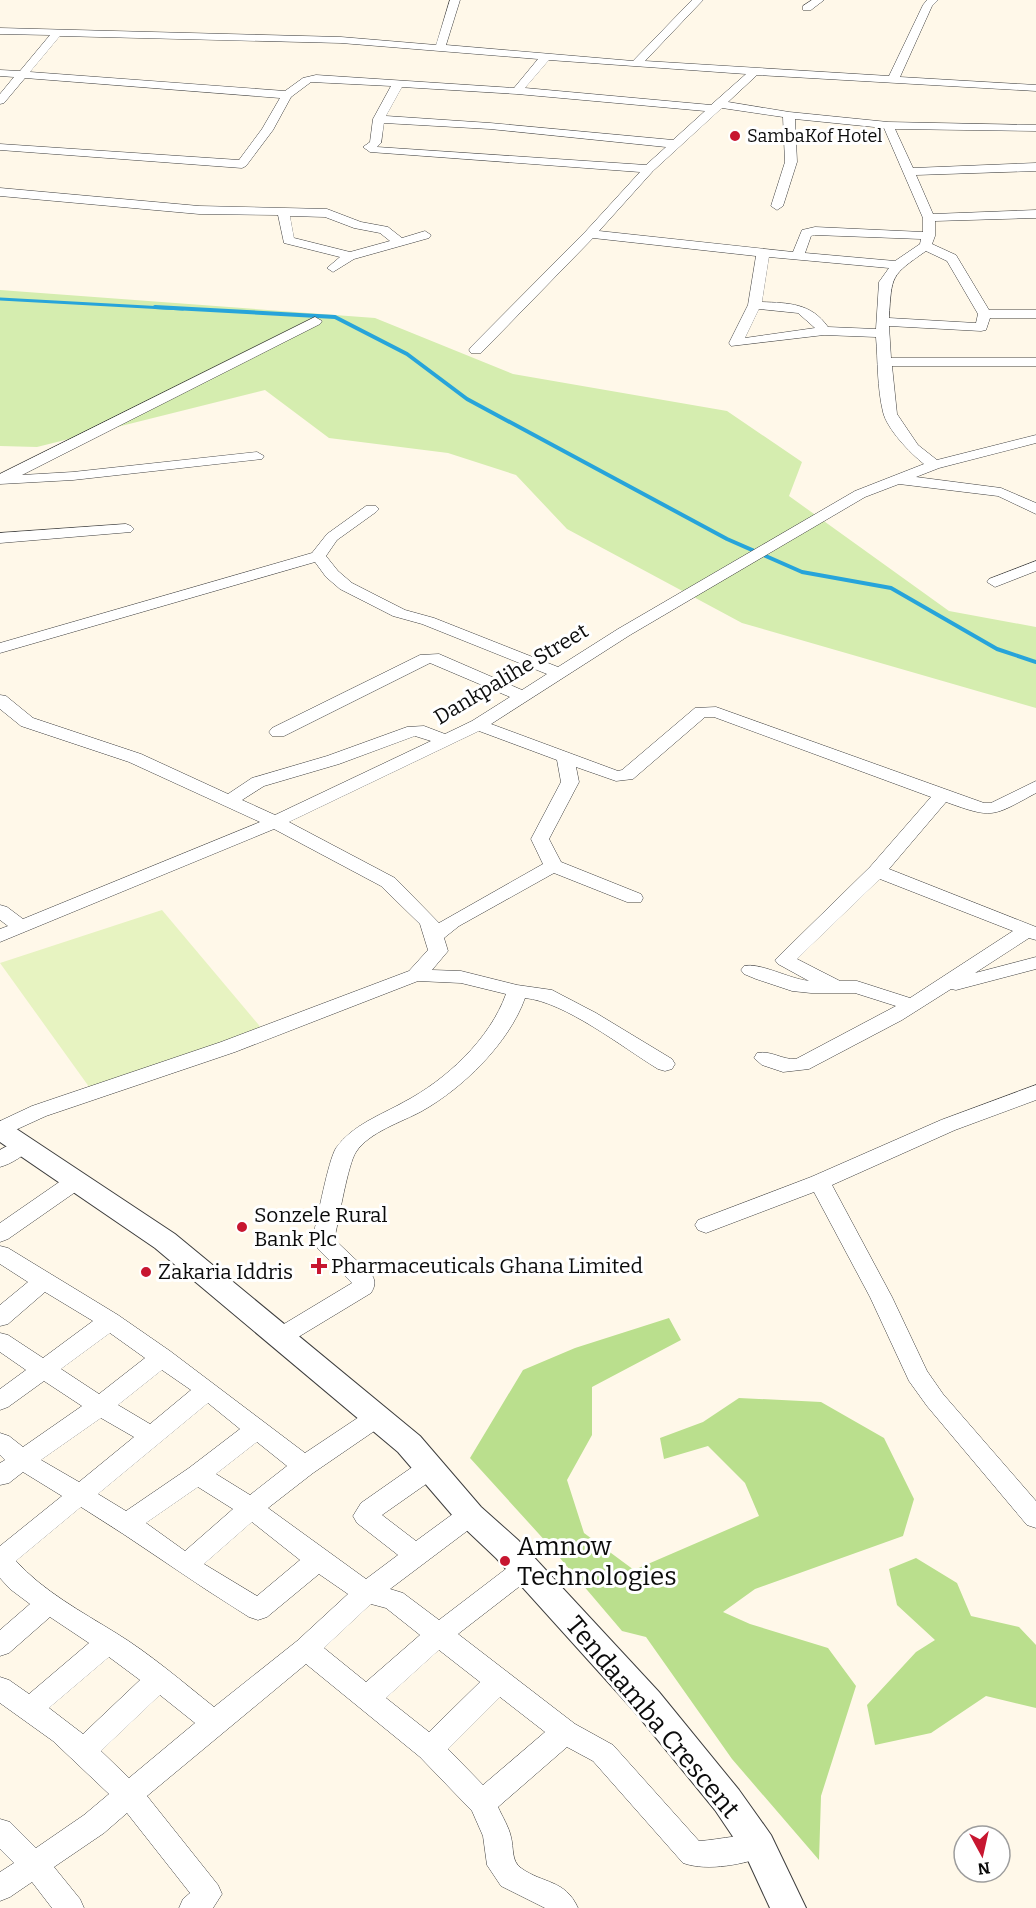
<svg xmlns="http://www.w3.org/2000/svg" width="1036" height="1908" font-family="Bitter,serif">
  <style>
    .green { fill: #d5edaf }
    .forest { fill: #badf8d }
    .pitch { fill: #e7f3c1 }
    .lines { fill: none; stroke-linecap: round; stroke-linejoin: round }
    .stream-far1 { stroke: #27a4da; stroke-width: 3 }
    .stream { stroke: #27a4da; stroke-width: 4 }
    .minor-casing { stroke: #3e3e3e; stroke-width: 1 }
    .tertiary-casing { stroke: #3e3e3e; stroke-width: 2 }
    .minor { fill: #fff; fill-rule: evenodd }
    .tertiary { fill: #fff; fill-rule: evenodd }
    .poi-dot { fill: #c71630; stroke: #fff; stroke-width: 2 }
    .labels { text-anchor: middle; stroke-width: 6; stroke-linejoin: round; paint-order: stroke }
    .far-poi-label { font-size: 18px; fill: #0b0b0b; stroke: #fff; text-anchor: start }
    .street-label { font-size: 21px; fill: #0b0b0b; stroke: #fff }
    .poi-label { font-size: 21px; fill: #0b0b0b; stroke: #fff; text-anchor: start }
    .near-poi-label { font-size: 26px; fill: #0b0b0b; stroke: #fff; text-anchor: start }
    .near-street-label { font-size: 26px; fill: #0b0b0b; stroke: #fff }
  </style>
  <rect width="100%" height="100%" fill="#fff8e9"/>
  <!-- green -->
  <polygon class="green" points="0,290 375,318 513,374 727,411 802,462 789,496 949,611 1036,627 1036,708 742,623 567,529 516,475 448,453 329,438 265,390 37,447 0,446"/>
  <!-- forest -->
  <g class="forest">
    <polygon points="669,1318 681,1340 592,1387 592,1435 567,1480 584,1533 634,1570 759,1516 745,1483 708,1446 664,1459 660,1438 703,1422 739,1398 821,1402 884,1438 914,1499 903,1536 755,1589 723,1612 750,1624 828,1648 856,1686 821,1796 819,1860 732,1759 646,1637 622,1631 548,1544 470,1458 523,1370 575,1348"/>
    <polygon points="916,1558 957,1583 971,1616 1019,1627 1036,1645 1036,1708 986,1696 931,1733 875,1745 867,1705 916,1652 935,1640 897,1605 889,1569"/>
  </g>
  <!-- pitch -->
  <polygon class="pitch" points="162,910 263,1030 92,1091 0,963"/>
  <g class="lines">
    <!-- stream-far1 -->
    <polyline class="stream-far1" points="0,299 183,309"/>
    <!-- stream -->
    <polyline class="stream" points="155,307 335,317 407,354 467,399 727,539 802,572 891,588 997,649 1036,662"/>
    <!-- minor casing -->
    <g class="minor-casing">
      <g id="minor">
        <path d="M 450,0 L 460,0 L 446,45 L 633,61 L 692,0 L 703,0 L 645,61 L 889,76 L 923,5 L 927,0 L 938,0 L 932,6 L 900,77 L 1036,85 L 1036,91 L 757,75 L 728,102 L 789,112 L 888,122 L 1036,125 L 1036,131 L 895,129 L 913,168 L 1036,163 L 1036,171 L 916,175 L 933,214 L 1036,210 L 1036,218 L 935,221 L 935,236 L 932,244 L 956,255 L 989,310 L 1036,310 L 1036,318 L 990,318 L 986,330 L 981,331 L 889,326 L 891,358 L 1036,358 L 1036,366 L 892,366 L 897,414 L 918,445 L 937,460 L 1036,435 L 1036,443 L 939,468 L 916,477 L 1001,488 L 1036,503 L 1036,514 L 998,496 L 899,484 L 865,497 L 630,635 L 491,724 L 618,771 L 622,770 L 695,708 L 716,707 L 984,803 L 991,803 L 1036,781 L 1036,793 C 992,817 993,819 946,802 L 889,869 L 1036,927 L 1036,940 L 1029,938 L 975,973 L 1036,957 L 1036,969 L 956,990 L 951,989 L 902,1020 L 809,1069 L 783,1072 L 762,1065 L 754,1058 L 757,1053 C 771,1050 782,1060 796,1059 L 896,1006 L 855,993 L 811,993 L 792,991 L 756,979 L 744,974 L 741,970 L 744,966 C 759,962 790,979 809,981 L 778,964 L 775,960 L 870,867 L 931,797 L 714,717 L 705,717 L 633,779 L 616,781 L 576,767 L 579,782 L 549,839 L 561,862 L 641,894 L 643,898 L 641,902 L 627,902 L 554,873 L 459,926 L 444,938 L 448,951 L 432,970 L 461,971 L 517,985 L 552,990 L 596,1013 L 672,1059 L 675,1064 L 672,1069 L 665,1071 L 658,1069 C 622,1047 565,1002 525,998 C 509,1043 463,1088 422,1111 C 402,1122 369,1132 356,1152 C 348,1164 339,1218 335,1236 L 336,1241 L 372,1275 C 376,1282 375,1286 371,1293 L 290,1342 L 282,1344 L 274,1342 L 270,1336 L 274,1330 L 352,1283 L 318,1249 L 313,1236 C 318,1217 328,1161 336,1148 C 352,1125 381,1115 404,1102 C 446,1080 490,1039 506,994 L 461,983 L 418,981 L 235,1052 L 46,1116 L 0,1137 L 0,1121 L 32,1106 L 221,1042 L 409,971 L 428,950 L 420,924 L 381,886 L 274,829 L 0,942 L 0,929 L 8,926 L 0,920 L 0,905 L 7,907 L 23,919 L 260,822 L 129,762 L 21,726 L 0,709 L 0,695 L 6,696 L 33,718 L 141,754 L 228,794 L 252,778 L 327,756 L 407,727 L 424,726 L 445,734 L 472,721 L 510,697 L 430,663 L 284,736 L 272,736 L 269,732 L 272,728 L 420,655 L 439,654 L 522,690 L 547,674 L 422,624 L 393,616 L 340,589 L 326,577 L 315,562 L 0,653 L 0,643 L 312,553 L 327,534 L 366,506 L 376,506 L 379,509 L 376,512 L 337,540 L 326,556 L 338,571 L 352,583 L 405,610 L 434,618 L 558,667 L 618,629 L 855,491 L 924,464 C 910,453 887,429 883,412 C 877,387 878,361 876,337 L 824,335 L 731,346 L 729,343 L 748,305 L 756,256 L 593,238 L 481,353 L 471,353 L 469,350 L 471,347 L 586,231 L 640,172 L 370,152 L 363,147 L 370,142 L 373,119 L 391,86 L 311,82 L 291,97 L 273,130 L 246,166 L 242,168 L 0,150 L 0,144 L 239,160 L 262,129 L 280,98 L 25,78 L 4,103 L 0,104 L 0,94 L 14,77 L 0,76 L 0,70 L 20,71 L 50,35 L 0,34 L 0,28 L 341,37 L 436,45 ZM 60,36 L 341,43 L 538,59 L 514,88 L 316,75 L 303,78 L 285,91 L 30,72 ZM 549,60 L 746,74 L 711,105 L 525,88 ZM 402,87 L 517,94 L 705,111 L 673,140 L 490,123 L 386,116 ZM 722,108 L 783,117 L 785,162 L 771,206 L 777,210 L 783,206 L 797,162 L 795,119 L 884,128 L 923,218 L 923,232 L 815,227 L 802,230 L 793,252 L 599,231 L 653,171 ZM 384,123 L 490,129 L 666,147 L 646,165 L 377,147 L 381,143 ZM 815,235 L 921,239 L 920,244 L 895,261 L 805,253 L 811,236 ZM 926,251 L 947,261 L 978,314 L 976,323 L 889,318 C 892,275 890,276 926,251 ZM 769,257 L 889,268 L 879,282 L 876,329 L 828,327 C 811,303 789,303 762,302 ZM 759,309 L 798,313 L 815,328 L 745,338 ZM 479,731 L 557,760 L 561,782 L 531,839 L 543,864 L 439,923 L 395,878 L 289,822 ZM 415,736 L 431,741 L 275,815 L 242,800 L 264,786 L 339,764 ZM 880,879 L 1013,931 L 910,998 L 857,981 L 840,981 L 797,959 Z"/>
        <polygon points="812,0 824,0 811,10 803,10 803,6"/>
        <path d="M 0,188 L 199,206 L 327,209 L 361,222 L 388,227 L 402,238 L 425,231 L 431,235 L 429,238 L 354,259 L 333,272 L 327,268 L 340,257 L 284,243 L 278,215 L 199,214 L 0,196 ZM 290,216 L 325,217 L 354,228 L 380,233 L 390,241 L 350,252 L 294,238 Z"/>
        <polygon points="315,317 322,321 320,324 22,475 73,472 257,452 264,456 262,459 73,480 0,484 0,474"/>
        <polygon points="126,524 131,526 134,529 131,532 0,543 0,533"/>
        <polygon points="1036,561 1036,571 995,587 987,582 989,579"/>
        <polygon points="1036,1085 1036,1100 955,1130 832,1185 892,1297 927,1371 943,1394 1036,1501 1036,1528 1027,1525 927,1406 909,1381 870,1297 814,1192 706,1233 698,1230 695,1225 698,1220 811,1177 941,1120"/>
        <path d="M 22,1138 L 30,1140 L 33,1145 C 26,1155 11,1164 0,1167 L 0,1150 Z"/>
        <polygon points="76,1174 84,1176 87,1181 84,1186 8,1239 0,1242 0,1223 68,1176"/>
        <path d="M 0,1246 L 8,1248 L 118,1315 L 170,1351 L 305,1453 L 368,1411 L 377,1408 L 386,1411 L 389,1417 L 386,1423 L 313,1473 L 268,1508 L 366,1579 L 398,1555 L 357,1523 L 353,1516 L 361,1503 L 421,1461 L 430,1459 L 439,1461 L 442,1468 L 439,1475 L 382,1515 L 416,1541 L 461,1508 L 470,1505 L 479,1508 L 483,1515 L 479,1522 L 390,1589 L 403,1593 L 439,1620 L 515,1562 L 524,1559 L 533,1562 L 537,1569 L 533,1576 L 458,1634 L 575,1724 L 613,1745 L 699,1841 C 719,1840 753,1831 769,1837 L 773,1846 L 769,1855 C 745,1864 708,1872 683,1863 L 593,1761 L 567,1747 L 498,1807 C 502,1816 509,1827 511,1837 C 514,1848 511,1861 521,1868 C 543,1884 565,1879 578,1908 L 545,1908 L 501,1886 L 487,1865 L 483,1836 L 472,1811 L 420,1757 L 306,1664 L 147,1796 L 218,1885 L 222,1894 L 213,1908 L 179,1908 L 183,1899 L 190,1893 L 127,1813 L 104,1833 L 54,1867 L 80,1899 L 84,1908 L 52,1908 L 32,1882 L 10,1897 L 0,1901 L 0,1872 L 14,1863 L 0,1849 L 0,1819 L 10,1822 L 36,1848 L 84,1815 L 109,1794 L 53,1741 L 0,1703 L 0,1677 L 9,1680 L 29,1694 L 89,1643 L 50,1617 L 9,1653 L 0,1656 L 0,1630 L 30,1604 L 10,1589 L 0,1578 L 0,1546 L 62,1496 L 23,1472 L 9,1483 L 0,1485 L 0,1463 L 5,1460 L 0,1455 L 0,1433 L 9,1436 L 23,1447 L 82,1406 L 44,1381 L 8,1407 L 0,1410 L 0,1389 L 26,1370 L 0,1352 L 0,1333 L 8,1335 L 43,1358 L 93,1321 L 45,1292 L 8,1324 L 0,1326 L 0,1305 L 28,1282 L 0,1264 ZM 110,1333 L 145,1358 L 99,1394 L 61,1369 ZM 162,1370 L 191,1390 L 150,1424 L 118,1405 ZM 208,1403 L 240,1429 L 189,1468 L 126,1511 L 98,1494 ZM 101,1418 L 134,1437 L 79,1482 L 41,1460 ZM 257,1442 L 287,1466 L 250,1495 L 216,1474 ZM 198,1487 L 233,1509 L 185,1551 L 146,1523 ZM 81,1507 C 138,1542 192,1582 249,1617 L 258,1620 L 267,1617 L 319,1574 L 348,1594 L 297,1641 L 214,1707 C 184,1683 149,1653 116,1633 C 82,1612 43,1591 16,1561 ZM 252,1522 L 300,1560 L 257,1596 L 204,1564 ZM 371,1604 L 386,1608 L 420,1635 L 366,1682 L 324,1648 ZM 439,1650 L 480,1682 L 429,1732 L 386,1698 ZM 109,1657 L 140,1680 L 83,1734 L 49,1708 ZM 160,1695 L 195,1723 L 129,1778 L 101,1751 ZM 500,1697 L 545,1732 L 483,1785 L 448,1749 Z"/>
      </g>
    </g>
    <!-- tertiary casing -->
    <g class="tertiary-casing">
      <polygon id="tertiary" points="0,1121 9,1124 175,1234 420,1436 481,1507 518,1540 659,1692 739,1790 771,1835 806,1908 770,1908 746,1856 715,1810 635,1712 496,1558 459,1523 398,1452 155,1248 0,1142"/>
    </g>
    <!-- minor -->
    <use href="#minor" class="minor"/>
    <!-- tertiary -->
    <use href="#tertiary" class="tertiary"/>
  </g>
  <!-- markers -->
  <g class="poi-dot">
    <circle cx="735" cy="136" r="6"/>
    <circle cx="242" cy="1227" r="6"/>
    <path d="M316 1257h6v6h6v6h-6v6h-6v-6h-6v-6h6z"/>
    <circle cx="146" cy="1272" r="6"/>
    <circle cx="505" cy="1561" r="6"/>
  </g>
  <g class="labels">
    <!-- far-poi labels -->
    <g class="far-poi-label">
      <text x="747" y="142">SambaKof Hotel</text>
    </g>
    <!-- street labels -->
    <g class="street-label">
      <text transform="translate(511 674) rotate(-31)" y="7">Dankpalihe Street</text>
    </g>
    <!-- poi labels -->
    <g class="poi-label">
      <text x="254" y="1222">Sonzele Rural<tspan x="254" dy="24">Bank Plc</tspan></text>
      <text x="331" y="1273">Pharmaceuticals Ghana Limited</text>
      <text x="158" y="1279">Zakaria Iddris</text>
    </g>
    <!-- near-poi labels -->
    <g class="near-poi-label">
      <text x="517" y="1555">Amnow<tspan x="517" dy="30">Technologies</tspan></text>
    </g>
    <!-- near-street labels -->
    <g class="near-street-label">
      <text transform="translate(653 1717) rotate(50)" y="9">Tendaamba Crescent</text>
    </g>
  </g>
  <!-- north arrow -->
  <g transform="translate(982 1854) rotate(172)"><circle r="28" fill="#ffffff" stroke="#9d9d9d" stroke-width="1.5"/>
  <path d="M0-4.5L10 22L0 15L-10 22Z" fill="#c71630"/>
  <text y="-9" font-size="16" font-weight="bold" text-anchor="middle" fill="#0b0b0b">N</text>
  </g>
</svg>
